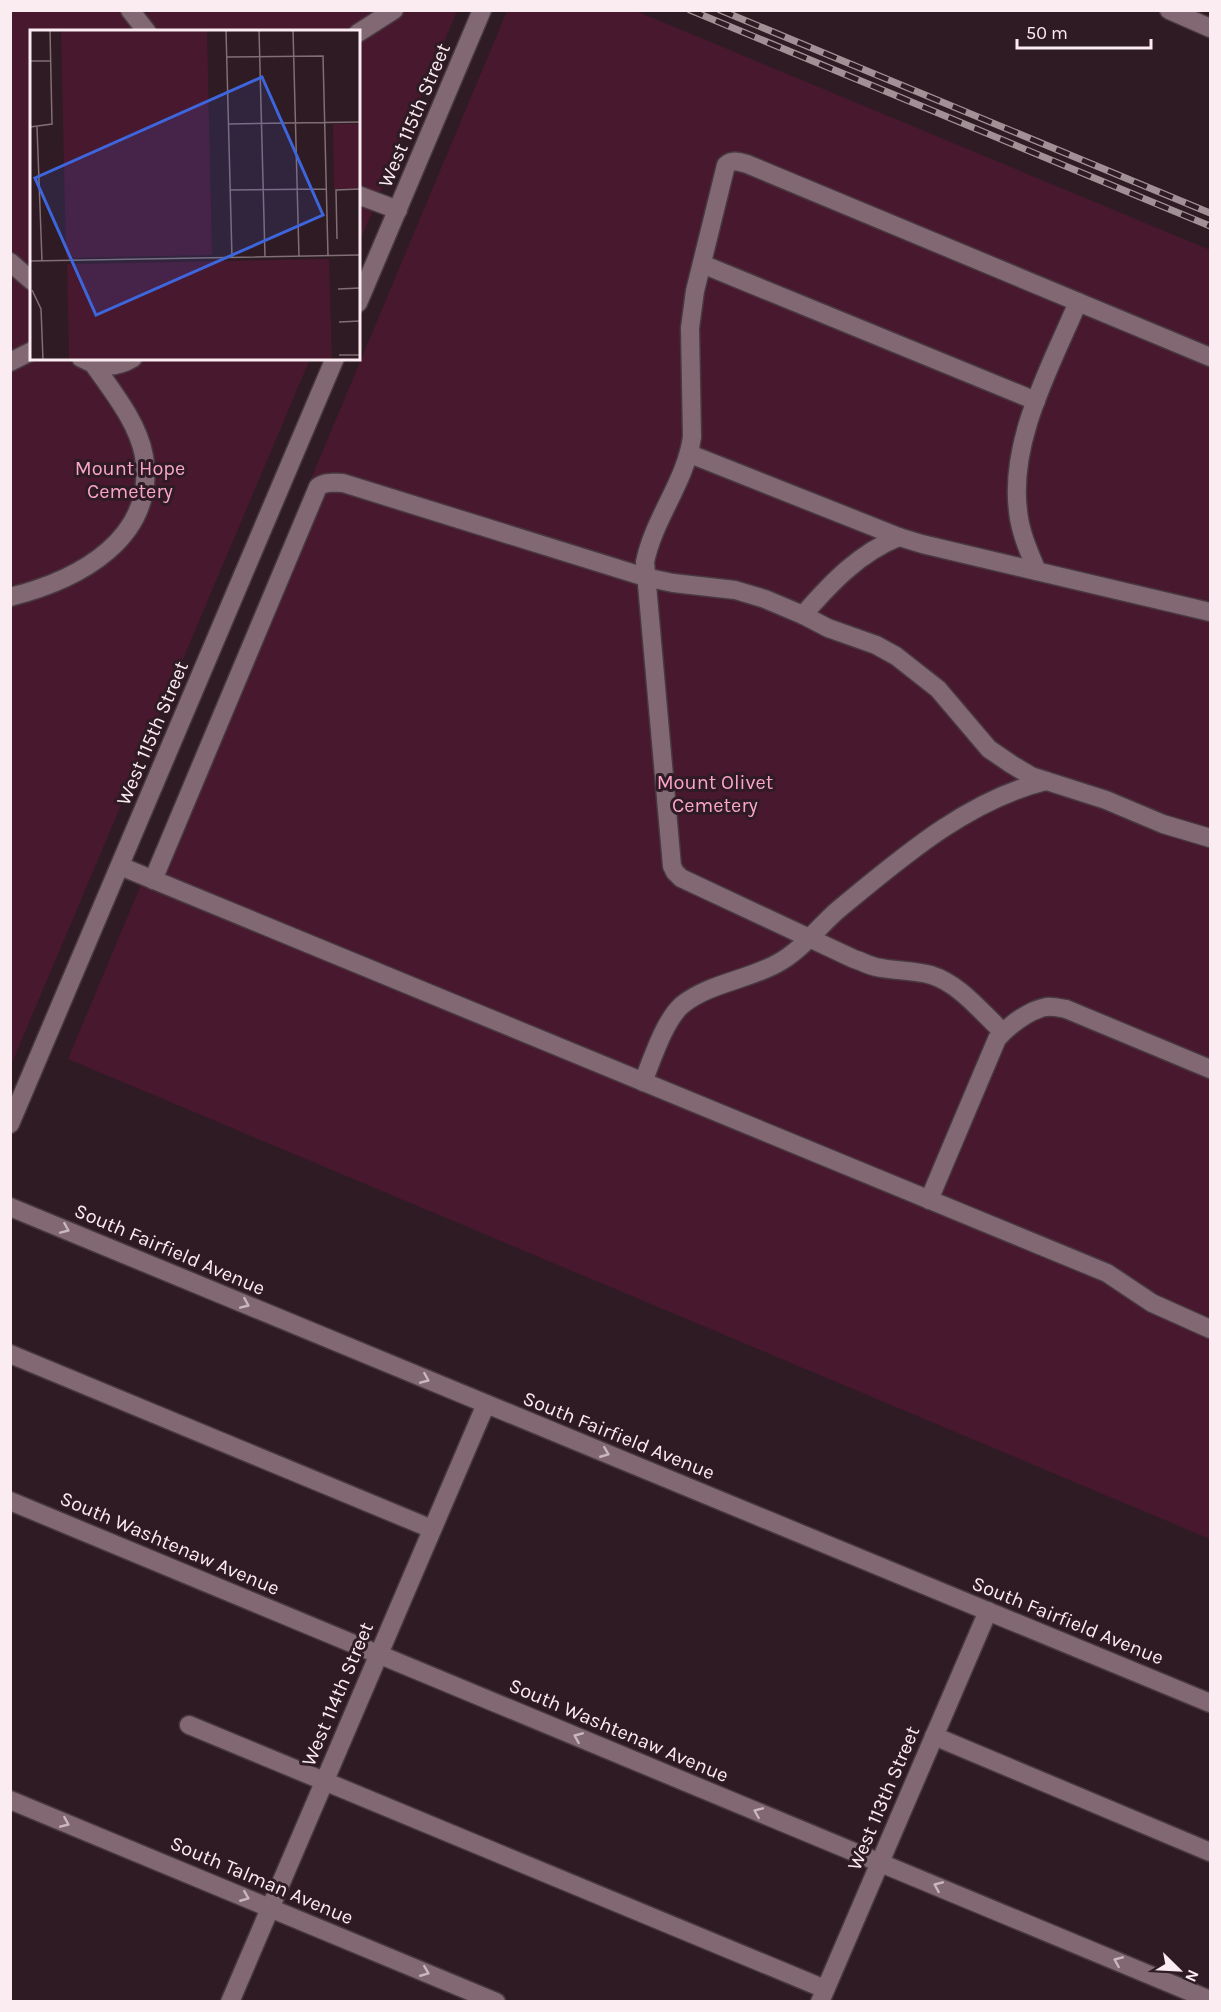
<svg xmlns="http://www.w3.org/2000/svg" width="1221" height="2012" font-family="Karla,sans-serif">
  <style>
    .green { fill: #48182f }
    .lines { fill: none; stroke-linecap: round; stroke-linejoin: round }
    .minor-casing { stroke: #48383f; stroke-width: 21 }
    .minor { stroke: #816872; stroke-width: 18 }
    .rail-casing { stroke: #a19197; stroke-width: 7 }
    .rail { stroke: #2f1b23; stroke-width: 4.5; stroke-dasharray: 14; stroke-linecap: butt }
    .oneway { stroke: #cab7be }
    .labels { text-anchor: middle; stroke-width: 6; stroke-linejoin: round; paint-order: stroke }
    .street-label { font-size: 20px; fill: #faecf1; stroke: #2f1b23 }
    .park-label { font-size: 20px; fill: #faa4c8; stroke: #2f1b23 }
    .inset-road { fill: none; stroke: #806f75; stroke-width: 1.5 }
    .view { fill: #3e66dc; fill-opacity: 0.15; stroke: #3e66dc; stroke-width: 3 }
    .inset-edge { fill: none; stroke: #faecf1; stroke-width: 3 }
  </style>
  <rect width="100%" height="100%" fill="#2f1b23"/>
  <!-- green -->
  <g class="green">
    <polygon points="11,11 457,11 359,243 358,32 32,32 32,358 310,359 11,1065"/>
    <polygon points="507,11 636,11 1210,250 1210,1539 68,1059"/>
  </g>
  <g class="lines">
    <!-- minor casing -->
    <g class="minor-casing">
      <g id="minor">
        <polyline points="130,10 147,32"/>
        <polyline points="1169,10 1210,28"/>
        <polyline points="358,33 394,10"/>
        <polyline points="358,195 398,210"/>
        <polyline points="10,262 32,281"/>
        <polyline points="702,264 1036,401"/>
        <polyline points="358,303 482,10"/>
        <path d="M 81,358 C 99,368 115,369 133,358"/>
        <polyline points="10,362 32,351"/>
        <polyline points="690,454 899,537 922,544 1210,612"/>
        <path d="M 1037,571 C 1029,552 1020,532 1018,511 C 1009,440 1051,366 1078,302"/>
        <path d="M 10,597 C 78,580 157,539 144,456 C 138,423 113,392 94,365"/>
        <path d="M 803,615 C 831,583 859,553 899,537"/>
        <polyline points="120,866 1107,1273 1152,1303 1210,1329"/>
        <path d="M 153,880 L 318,487 C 326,481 333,483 343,483 L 645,577 L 673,583 L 735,590 L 765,599 L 803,615 L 828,628 L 876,645 L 896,656 L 938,689 L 989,749 L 1011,764 L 1031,776 L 1106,800 L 1163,824 L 1210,838"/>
        <path d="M 1003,1032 C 981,1012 960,984 931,975 C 913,970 894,971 876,967 C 868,965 861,961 854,959 L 681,878 L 675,872 L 672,866 L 645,562 C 654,518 686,481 692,437 L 690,328 L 695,291 L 726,165 C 733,159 739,162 747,164 L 1210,357"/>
        <path d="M 643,1082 C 652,1060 664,1021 682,1005 C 709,983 748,980 778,963 C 802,950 819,926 839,909 C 901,858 967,800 1046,781"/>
        <polyline points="10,1124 335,358"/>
        <path d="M 929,1200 L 997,1039 C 1008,1026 1029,1010 1046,1007 C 1053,1006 1060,1008 1066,1009 L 1210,1069"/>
        <polyline points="10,1207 1210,1703"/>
        <polyline points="10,1354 432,1529"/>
        <polyline points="10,1501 1210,2000"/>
        <polyline points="189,1725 825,1989"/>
        <polyline points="934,1736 1210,1852"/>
        <polyline points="10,1800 496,2002"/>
        <polyline points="230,2002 486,1404"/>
        <polyline points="820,2002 988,1611"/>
      </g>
    </g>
    <!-- minor -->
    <use href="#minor" class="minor"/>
    <!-- rail casing -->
    <g class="rail-casing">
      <g id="rail">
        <polyline points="690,10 1210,226"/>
        <polyline points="720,10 1210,213"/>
      </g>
    </g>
    <!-- rail -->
    <use href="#rail" class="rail"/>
  </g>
  <!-- one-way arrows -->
  <defs><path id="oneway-chevron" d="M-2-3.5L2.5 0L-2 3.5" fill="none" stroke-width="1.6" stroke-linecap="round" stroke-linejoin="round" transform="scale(1.5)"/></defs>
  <g class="oneway">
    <use href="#oneway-chevron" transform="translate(65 1229) rotate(23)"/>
    <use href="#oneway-chevron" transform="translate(245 1304) rotate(23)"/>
    <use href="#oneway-chevron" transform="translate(425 1379) rotate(23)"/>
    <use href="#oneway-chevron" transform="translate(605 1453) rotate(22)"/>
    <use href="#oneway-chevron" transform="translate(578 1737) rotate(-157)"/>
    <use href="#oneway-chevron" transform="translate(758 1812) rotate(-157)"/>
    <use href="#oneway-chevron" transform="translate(65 1823) rotate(23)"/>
    <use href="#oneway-chevron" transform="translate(938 1886) rotate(-157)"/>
    <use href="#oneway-chevron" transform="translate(245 1897) rotate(22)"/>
    <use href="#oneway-chevron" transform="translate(1118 1961) rotate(-157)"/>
    <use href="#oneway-chevron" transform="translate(425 1972) rotate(22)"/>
  </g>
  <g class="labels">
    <!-- street labels -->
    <g class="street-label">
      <text transform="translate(414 115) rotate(-67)" y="7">West 115th Street</text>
      <text transform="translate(152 733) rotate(-67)" y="7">West 115th Street</text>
      <text transform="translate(170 1249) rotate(23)" y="7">South Fairfield Avenue</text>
      <text transform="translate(619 1435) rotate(22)" y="7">South Fairfield Avenue</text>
      <text transform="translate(170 1543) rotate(23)" y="7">South Washtenaw Avenue</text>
      <text transform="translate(1068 1620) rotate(22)" y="7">South Fairfield Avenue</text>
      <text transform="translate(337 1694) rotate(-67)" y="7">West 114th Street</text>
      <text transform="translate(619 1730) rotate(23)" y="7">South Washtenaw Avenue</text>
      <text transform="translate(883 1798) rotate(-67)" y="7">West 113th Street</text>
      <text transform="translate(262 1880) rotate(23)" y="7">South Talman Avenue</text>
    </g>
    <!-- park labels -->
    <g class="park-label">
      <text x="130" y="475">Mount Hope<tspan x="130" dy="23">Cemetery</tspan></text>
      <text x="715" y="789">Mount Olivet<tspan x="715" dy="23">Cemetery</tspan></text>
    </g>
  </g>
  <!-- overview -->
  <g transform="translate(30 30)">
    <rect width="330" height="330" fill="#2f1b23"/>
    <path d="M 31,0 L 177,0 L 182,225 L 36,228 ZM 303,94 L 330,94 L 330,158 L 304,159 ZM 299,229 L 302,330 L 39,330 L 37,234 Z" fill="#48182f"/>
    <path class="inset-road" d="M 196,0 L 202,228M 229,0 L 235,227M 263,0 L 269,227M 196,27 L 293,26 L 298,226M 0,31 L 21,31M 198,94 L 330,92M 0,97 L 22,94 L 20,0M 7,97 L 12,231M 200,160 L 296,159M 307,209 L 306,160 L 330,159M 0,231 L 330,225M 308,259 L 330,258M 2,260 L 11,279 L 13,330M 309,292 L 330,291M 309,325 L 330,325"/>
    <path class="view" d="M 232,47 L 293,185 L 66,285 L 5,148 Z"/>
    <rect width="330" height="330" class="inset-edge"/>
  </g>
  <!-- border -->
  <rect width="1221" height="2012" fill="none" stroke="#faecf1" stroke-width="24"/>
  <!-- north arrow -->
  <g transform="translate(1179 1970) rotate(114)" stroke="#2f1b23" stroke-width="4.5" paint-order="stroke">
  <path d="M0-4.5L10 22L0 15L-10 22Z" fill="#faecf1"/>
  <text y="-9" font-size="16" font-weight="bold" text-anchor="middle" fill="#faecf1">N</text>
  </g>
  <!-- scale -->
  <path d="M1017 39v9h134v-9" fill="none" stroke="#faecf1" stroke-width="3"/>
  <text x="1026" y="39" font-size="18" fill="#faecf1" stroke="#2f1b23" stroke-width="4.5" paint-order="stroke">50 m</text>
</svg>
